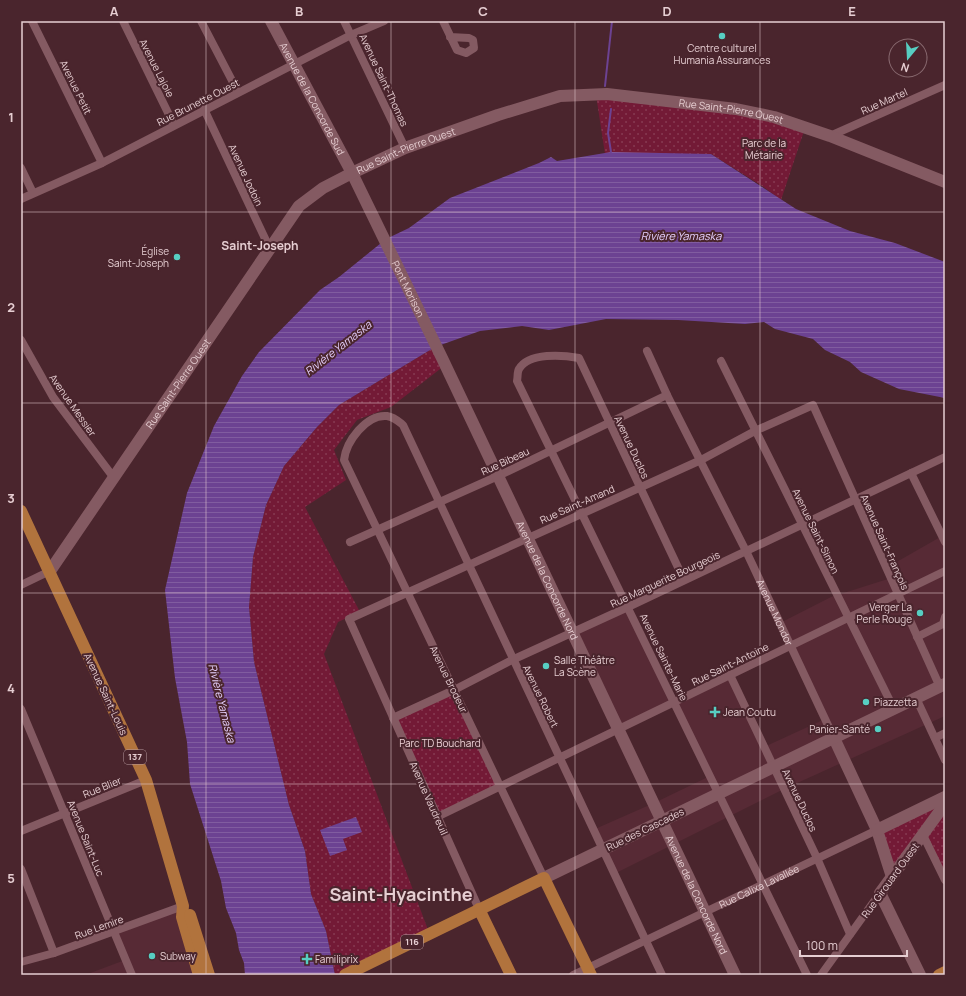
<svg xmlns="http://www.w3.org/2000/svg" width="966" height="996" font-family="Manrope,sans-serif">
  <style>
    .built { fill: #572a35 }
    .park { fill: url(#park-dots) }
    .water { fill: url(#water-rules) }
    .lines { fill: none; stroke-linecap: round; stroke-linejoin: round }
    .stream { stroke: #6c4292; stroke-width: 2 }
    .street { stroke: #845a62; stroke-width: 8 }
    .secondary { stroke: #845a62; stroke-width: 12 }
    .primary { stroke: #b1733d; stroke-width: 12 }
    .grid { fill: none; stroke: #e6ced2; stroke-width: 1; stroke-opacity: 0.55 }
    .poi-dot { fill: #57cec2; stroke: #4a252d; stroke-width: 1.5 }
    .labels { text-anchor: middle; stroke-width: 4; stroke-linejoin: round; paint-order: stroke }
    .shield { fill: #4a252d; stroke: #b79ba0; stroke-width: 1 }
    .shield-label { font-size: 9px; font-weight: bold; fill: #e6ced2 }
    .poi-label { font-size: 10px; fill: #e6ced2; stroke: #4a252d; text-anchor: start }
    .street-label { font-size: 10px; fill: #e6ced2; stroke: #4a252d }
    .park-label { font-size: 10px; fill: #eed2d7; stroke: #4a252d }
    .water-label { font-size: 11px; font-style: italic; fill: #e5d0fd; stroke: #4a252d }
    .quarter-label { font-size: 12px; font-weight: bold; fill: #e6ced2; stroke: #4a252d }
    .town-label { font-size: 18px; font-weight: bold; fill: #e6ced2; stroke: #4a252d }
    .neatline { fill: none; stroke: #e6ced2; stroke-width: 1.5 }
    .grid-label { font-size: 13px; text-anchor: middle; font-weight: bold; fill: #e6ced2 }
  </style>
  <defs>
    <pattern id="park-dots" width="8" height="8" patternUnits="userSpaceOnUse"><rect width="8" height="8" fill="#731a36"/><path d="M2 2h.1M6 6h.1" fill="none" stroke="#873a52" stroke-width="1.8" stroke-linecap="round"/></pattern>
    <pattern id="water-rules" width="6" height="5" patternUnits="userSpaceOnUse"><rect width="6" height="5" fill="#6c4292"/><path d="M0 2.5h6" fill="none" stroke="#815ca0"/></pattern>
  </defs>
  <rect width="100%" height="100%" fill="#4a252d"/>
  <!-- built -->
  <g class="built">
    <polygon points="942,536 945,542 945,716 784,789 614,874 595,829 654,803 710,776 674,702 618,729 571,633 628,607 674,702 730,675 764,747 825,719 780,623 831,597 891,578 886,568"/>
    <polygon points="178,908 198,975 85,975 125,960 113,933"/>
  </g>
  <!-- park -->
  <g class="park">
    <polygon points="596,95 697,104 805,128 781,200 765,188 711,154 605,154"/>
    <polygon points="435,347 444,366 391,407 357,420 334,450 346,480 305,507 360,612 338,622 324,654 430,935 349,975 335,975 326,931 311,894 305,851 289,805 254,662 249,607 253,557 266,505 284,466 317,427 339,405"/>
    <polygon points="452,689 500,789 438,818 390,718"/>
    <polygon points="943,801 893,870 881,832"/>
    <polygon points="945,804 945,880 925,841"/>
  </g>
  <!-- water -->
  <g class="water">
    <polygon points="611,152 711,154 796,209 850,231 895,243 945,262 945,398 899,389 861,372 850,362 825,350 813,339 775,329 764,322 745,324 678,320 606,319 549,330 522,326 480,331 435,347 339,405 317,427 284,466 266,505 253,557 249,607 254,662 289,805 305,851 311,894 326,931 335,975 245,975 244,963 239,950 236,933 226,908 221,881 190,784 187,742 175,678 165,590 187,493 214,426 242,376 259,352 320,290 339,277 386,239 409,228 450,198 539,163 551,157 557,161"/>
    <polygon points="356,817 362,832 343,839 347,850 330,856 320,830"/>
  </g>
  <g class="lines">
    <!-- stream -->
    <g class="stream">
      <polyline points="605,86 612,21"/>
      <polyline points="611,109 608,133 611,152"/>
    </g>
    <!-- street -->
    <g class="street">
      <polyline points="32,21 102,163"/>
      <polyline points="123,21 174,125"/>
      <polyline points="201,21 238,92"/>
      <polyline points="344,21 405,148"/>
      <polyline points="443,21 457,50 466,53 474,48 473,40 469,38 450,37"/>
      <polyline points="204,109 270,249"/>
      <polyline points="830,136 945,85"/>
      <polyline points="21,168 33,193"/>
      <polyline points="21,199 102,163 351,35 384,21"/>
      <polyline points="21,340 53,397 114,478"/>
      <path id="s1" d="M 647,351 L 667,395 L 746,551 L 834,738"/>
      <polyline points="721,361 894,709"/>
      <polyline points="911,473 945,542"/>
      <polyline points="350,542 498,476 667,395"/>
      <path d="M 684,580 L 579,358 C 563,355 529,352 519,369 C 517,372 518,377 517,381 L 807,975"/>
      <polyline points="21,585 50,571"/>
      <polyline points="917,637 943,624 945,617"/>
      <polyline points="730,675 817,858 850,934"/>
      <polyline points="916,698 945,760"/>
      <polyline points="21,709 132,975"/>
      <polyline points="393,718 454,690 512,660 628,607 945,457"/>
      <polyline points="935,738 945,733"/>
      <polyline points="437,817 945,571"/>
      <polyline points="21,831 146,780"/>
      <polyline points="923,835 945,880"/>
      <polyline points="21,869 54,953"/>
      <path d="M 544,878 L 344,460 C 346,442 366,414 387,416 C 394,417 398,421 403,425 L 662,975"/>
      <polyline points="479,909 349,619 701,460 755,431 813,405 940,687"/>
      <polyline points="21,962 54,953 183,906"/>
      <path id="s2" d="M 573,975 L 877,830"/>
      <polyline points="821,975 880,893"/>
    </g>
    <!-- secondary -->
    <g class="secondary">
      <path id="s3" d="M 271,21 L 352,173 L 442,358 L 735,975"/>
      <path id="s4" d="M 50,571 L 299,206 L 323,188 L 352,173 L 405,148 L 498,115 L 560,96 L 607,94 L 736,109 L 774,117 L 830,136 L 945,182"/>
      <polyline points="834,738 877,830 892,877"/>
      <polyline points="877,830 945,797"/>
      <polyline points="544,878 945,684"/>
      <polyline points="920,975 880,893 945,804"/>
    </g>
    <!-- primary -->
    <g class="primary">
      <polyline points="21,511 146,780 183,906 182,917 199,975"/>
      <polyline points="479,909 511,975"/>
      <polyline points="190,915 209,975"/>
      <polyline points="345,975 544,878 591,975"/>
      <polyline points="939,975 945,972"/>
    </g>
  </g>
  <!-- grid -->
  <path class="grid" d="M 206,21 L 206,975M 391,21 L 391,975M 575,21 L 575,975M 760,21 L 760,975M 21,212 L 945,212M 21,403 L 945,403M 21,593 L 945,593M 21,784 L 945,784"/>
  <!-- markers -->
  <g class="poi-dot">
    <circle cx="722" cy="36" r="4"/>
    <circle cx="177" cy="257" r="4"/>
    <circle cx="920" cy="613" r="4"/>
    <circle cx="546" cy="666" r="4"/>
    <circle cx="866" cy="702" r="4"/>
    <path d="M713 706h4v4h4v4h-4v4h-4v-4h-4v-4h4z"/>
    <circle cx="878" cy="729" r="4"/>
    <circle cx="152" cy="956" r="4"/>
    <path d="M305 953h4v4h4v4h-4v4h-4v-4h-4v-4h4z"/>
  </g>
  <g class="labels">
    <!-- shield labels -->
    <g class="shield">
      <rect x="124" y="750" width="22" height="14" rx="3"/>
      <rect x="401" y="935" width="22" height="14" rx="3"/>
    </g>
    <g class="shield-label">
      <text x="135" y="760">137</text>
      <text x="412" y="945">116</text>
    </g>
    <!-- poi labels -->
    <g class="poi-label">
      <text x="722" y="52" text-anchor="middle">Centre culturel<tspan x="722" dy="12">Humania Assurances</tspan></text>
      <text x="169" y="255" text-anchor="end">Église<tspan x="169" dy="12">Saint-Joseph</tspan></text>
      <text x="912" y="611" text-anchor="end">Verger La<tspan x="912" dy="12">Perle Rouge</tspan></text>
      <text x="554" y="664">Salle Théâtre<tspan x="554" dy="12">La Scène</tspan></text>
      <text x="874" y="706">Piazzetta</text>
      <text x="723" y="716">Jean Coutu</text>
      <text x="870" y="733" text-anchor="end">Panier-Santé</text>
      <text x="160" y="960">Subway</text>
      <text x="315" y="963">Familiprix</text>
    </g>
    <!-- street labels -->
    <g class="street-label">
      <text transform="translate(157 68) rotate(63)" y="4">Avenue Lajoie</text>
      <text transform="translate(384 80) rotate(65)" y="4">Avenue Saint-Thomas</text>
      <text transform="translate(76 87) rotate(64)" y="4">Avenue Petit</text>
      <text dy="4" stroke="none"><textPath href="#s3" startOffset="88">Avenue de la Concorde Sud</textPath></text>
      <text transform="translate(884 101) rotate(-24)" y="4">Rue Martel</text>
      <text transform="translate(198 102) rotate(-27)" y="4">Rue Brunette Ouest</text>
      <text dy="4" stroke="none"><textPath href="#s4" startOffset="899">Rue Saint-Pierre Ouest</textPath></text>
      <text dy="4" stroke="none"><textPath href="#s4" startOffset="563">Rue Saint-Pierre Ouest</textPath></text>
      <text transform="translate(246 175) rotate(65)" y="4">Avenue Jodoin</text>
      <text dy="4" stroke="none"><textPath href="#s3" startOffset="301">Pont Morison</textPath></text>
      <text dy="4" stroke="none"><textPath href="#s4" startOffset="227">Rue Saint-Pierre Ouest</textPath></text>
      <text transform="translate(73 405) rotate(55)" y="4">Avenue Messier</text>
      <text transform="translate(632 447) rotate(65)" y="4">Avenue Duclos</text>
      <text transform="translate(505 461) rotate(-25)" y="4">Rue Bibeau</text>
      <text transform="translate(577 504) rotate(-24)" y="4">Rue Saint-Amand</text>
      <text transform="translate(816 531) rotate(64)" y="4">Avenue Saint-Simon</text>
      <text transform="translate(885 542) rotate(66)" y="4">Avenue Saint-François</text>
      <text transform="translate(665 579) rotate(-25)" y="4">Rue Marguerite Bourgeois</text>
      <text dy="4" stroke="none"><textPath href="#s3" startOffset="624">Avenue de la Concorde Nord</textPath></text>
      <text dy="4" stroke="none"><textPath href="#s1" startOffset="291">Avenue Mondor</textPath></text>
      <text transform="translate(664 657) rotate(64)" y="4">Avenue Sainte-Marie</text>
      <text transform="translate(730 664) rotate(-26)" y="4">Rue Saint-Antoine</text>
      <text transform="translate(449 679) rotate(64)" y="4">Avenue Brodeur</text>
      <text transform="translate(106 694) rotate(65)" y="4">Avenue Saint-Louis</text>
      <text transform="translate(541 696) rotate(64)" y="4">Avenue Robert</text>
      <text transform="translate(102 787) rotate(-22)" y="4">Rue Blier</text>
      <text transform="translate(429 798) rotate(66)" y="4">Avenue Vaudreuil</text>
      <text transform="translate(800 800) rotate(65)" y="4">Avenue Duclos</text>
      <text transform="translate(645 829) rotate(-26)" y="4">Rue des Cascades</text>
      <text transform="translate(86 838) rotate(68)" y="4">Avenue Saint-Luc</text>
      <text transform="translate(890 880) rotate(-54)" y="4">Rue Girouard Ouest</text>
      <text dy="4" stroke="none"><textPath href="#s2" startOffset="206">Rue Calixa Lavallée</textPath></text>
      <text dy="4" stroke="none"><textPath href="#s3" startOffset="972">Avenue de la Concorde Nord</textPath></text>
      <text transform="translate(99 927) rotate(-20)" y="4">Rue Lemire</text>
    </g>
    <!-- park labels -->
    <g class="park-label">
      <text x="764" y="147">Parc de la<tspan x="764" dy="12">Métairie</tspan></text>
      <text x="440" y="747">Parc TD Bouchard</text>
    </g>
    <!-- water labels -->
    <g class="water-label">
      <text x="681" y="240">Rivière Yamaska</text>
      <text transform="translate(338 348) rotate(-38)" y="4">Rivière Yamaska</text>
      <text transform="translate(222 703) rotate(76)" y="4">Rivière Yamaska</text>
    </g>
    <!-- quarter labels -->
    <g class="quarter-label">
      <text x="260" y="250">Saint-Joseph</text>
    </g>
    <!-- town labels -->
    <g class="town-label">
      <text x="401" y="901">Saint-Hyacinthe</text>
    </g>
  </g>
  <!-- border -->
  <rect width="966" height="996" fill="none" stroke="#4a252d" stroke-width="44"/>
  <!-- north arrow -->
  <g transform="translate(908 58) rotate(198)"><circle r="19" fill="#4a252d" stroke="#88696f"/>
  <path d="M0-3L7 15L0 10L-7 15Z" fill="#57cec2"/>
  <text y="-6" font-size="11" font-weight="bold" text-anchor="middle" fill="#e6ced2">N</text>
  </g>
  <!-- scale -->
  <path d="M800 950v6h107v-6" fill="none" stroke="#e6ced2" stroke-width="2"/>
  <text x="806" y="950" font-size="12" fill="#e6ced2" stroke="#4a252d" stroke-width="3" paint-order="stroke">100 m</text>
  <rect x="22" y="22" width="922" height="952" class="neatline"/>
  <g class="grid-label">
    <text x="114" y="16">A</text>
    <text x="299" y="16">B</text>
    <text x="483" y="16">C</text>
    <text x="667" y="16">D</text>
    <text x="852" y="16">E</text>
    <text x="11" y="122">1</text>
    <text x="11" y="312">2</text>
    <text x="11" y="503">3</text>
    <text x="11" y="693">4</text>
    <text x="11" y="883">5</text>
  </g>
</svg>
